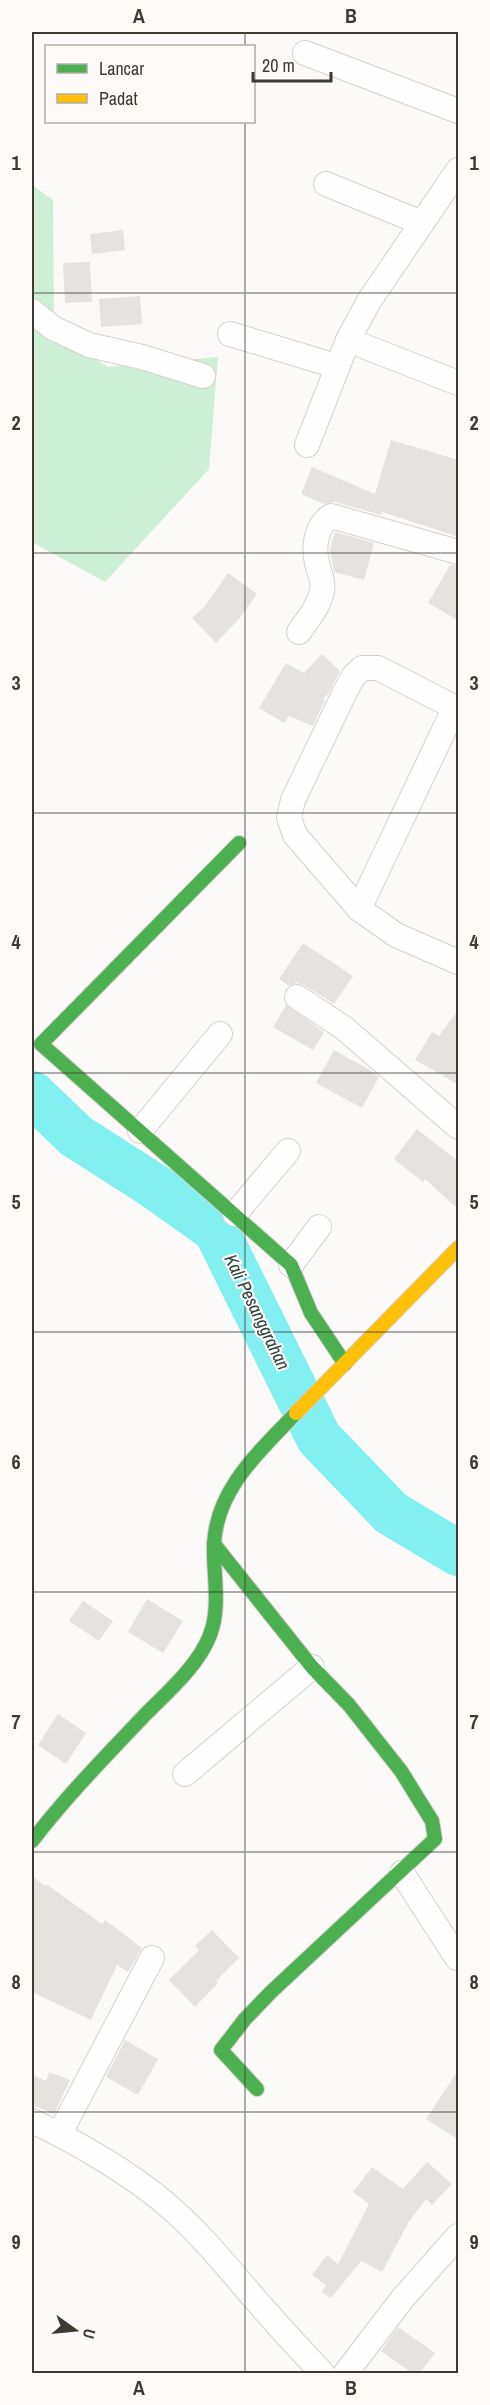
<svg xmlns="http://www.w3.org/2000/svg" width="490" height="2405" font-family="'Archivo Narrow',sans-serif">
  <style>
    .green { fill: #cdefd5 }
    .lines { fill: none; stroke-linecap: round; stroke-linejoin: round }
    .river { stroke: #82f0f0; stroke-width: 46 }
    .building { fill: #e6e2df }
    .street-casing { stroke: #d6d1ce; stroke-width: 26 }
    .fast-casing { stroke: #d6d1ce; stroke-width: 16 }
    .slow-casing { stroke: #d6d1ce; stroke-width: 16 }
    .street { stroke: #fffefe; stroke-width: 24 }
    .fast { stroke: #4caf50; stroke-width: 14 }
    .slow { stroke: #ffc107; stroke-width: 14 }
    .grid { fill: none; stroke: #3f3934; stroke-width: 1.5; stroke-opacity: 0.55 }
    .labels { text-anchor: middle; stroke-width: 4.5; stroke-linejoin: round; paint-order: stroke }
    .water-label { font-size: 18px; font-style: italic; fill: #294343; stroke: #fdfaf7 }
    .neatline { fill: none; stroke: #3f3934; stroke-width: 2 }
    .grid-label { font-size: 20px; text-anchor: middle; font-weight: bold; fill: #3f3934 }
  </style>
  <rect width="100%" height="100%" fill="#fcfaf8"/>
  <!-- green -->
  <polygon class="green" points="32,185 53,200 54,333 108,367 218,357 209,469 105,582 32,542"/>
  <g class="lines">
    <!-- river -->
    <polyline class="river" points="32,1094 76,1136 154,1186 216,1230 319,1438 391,1513 458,1553"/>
  </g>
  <!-- building -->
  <g class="building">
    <polygon points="123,230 125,250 92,254 90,234"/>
    <polygon points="90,262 92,302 65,303 63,263"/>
    <polygon points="140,296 142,324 101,327 99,299"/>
    <polygon points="391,440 459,460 459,537 382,512 381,515 335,502 324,504 301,494 312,467 375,494"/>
    <polygon points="335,532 374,543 364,580 334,572 330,550"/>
    <polygon points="450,565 459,566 459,621 428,603"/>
    <polygon points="228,573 257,594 239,619 216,643 192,618 205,606"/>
    <polygon points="322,654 340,671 329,693 323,699 325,700 313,726 289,716 284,723 259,708 286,663 304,673"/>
    <polygon points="303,943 353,976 334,1004 304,985 297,983 289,986 279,979"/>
    <polygon points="286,1005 324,1032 313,1050 273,1027"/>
    <polygon points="459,1009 459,1085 415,1060 432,1032 439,1036"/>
    <polygon points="334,1050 370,1070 379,1077 362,1108 316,1083"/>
    <polygon points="417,1129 459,1162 459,1210 425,1179 423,1182 394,1159"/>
    <polygon points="147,1599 183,1621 163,1653 128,1632"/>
    <polygon points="83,1601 113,1621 99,1641 69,1621"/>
    <polygon points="58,1714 86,1733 66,1764 38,1745"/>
    <polygon points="32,1876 45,1886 46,1884 102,1924 105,1920 142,1948 128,1972 117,1965 91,2020 32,1992"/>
    <polygon points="212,1930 239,1958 216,1981 218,1983 195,2007 169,1980 199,1950 195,1946"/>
    <polygon points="125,2040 158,2059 138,2095 106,2077"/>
    <polygon points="459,2069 459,2140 426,2119"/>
    <polygon points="49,2072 70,2080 54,2114 32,2105 32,2074 46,2081"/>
    <polygon points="427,2162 452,2184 432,2205 426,2199 408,2223 382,2272 361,2261 331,2298 322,2292 326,2285 312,2275 327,2255 338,2264 369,2204 353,2192 372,2167 403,2189"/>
    <polygon points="398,2327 435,2353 420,2373 412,2373 381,2351"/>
  </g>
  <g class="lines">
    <!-- street casing -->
    <g class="street-casing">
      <g id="street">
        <polyline points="305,53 458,111"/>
        <polyline points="326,184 422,223"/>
        <polyline points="32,311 53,328 89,345 142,357 203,376"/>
        <polyline points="230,334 336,366"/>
        <polyline points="348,340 458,383"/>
        <polyline points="307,445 348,340 369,301 458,170"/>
        <path d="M 299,632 C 308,619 319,607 322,591 C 324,580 319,573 317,563 C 313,547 316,525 331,516 L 458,552"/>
        <polyline points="458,709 378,668 362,668 353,677 345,692 293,800 289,818 295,835 359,909 396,935 458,962"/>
        <polyline points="359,909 455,707"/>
        <polyline points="297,997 344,1028 458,1127"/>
        <polyline points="140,1131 220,1034"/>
        <polyline points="235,1214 288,1151"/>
        <polyline points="291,1265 319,1227"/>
        <polyline points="185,1774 312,1667"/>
        <polyline points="402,1873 457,1958"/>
        <path d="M 32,2121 C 77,2142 137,2177 174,2211 C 210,2243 238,2281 270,2316 C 287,2336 305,2354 323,2374"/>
        <polyline points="60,2133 152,1958"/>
        <polyline points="345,2374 403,2298 458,2236"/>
      </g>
    </g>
    <!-- fast casing -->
    <g class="fast-casing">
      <g id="fast">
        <polyline points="239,843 41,1044 291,1265 311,1313 345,1364"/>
        <polyline points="214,1544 312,1667 349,1705 401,1771 432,1821 435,1839 271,1992 245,2019 221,2050 257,2089"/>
        <path d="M 32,1841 C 66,1797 103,1759 141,1719 C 164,1695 198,1667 210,1635 C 221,1607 213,1574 214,1545 C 216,1489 260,1451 296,1413"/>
      </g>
    </g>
    <!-- slow casing -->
    <g class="slow-casing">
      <polyline id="slow" points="296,1413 458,1248"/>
    </g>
    <!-- street -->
    <use href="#street" class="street"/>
    <!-- fast -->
    <use href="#fast" class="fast"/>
    <!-- slow -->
    <use href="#slow" class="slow"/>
  </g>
  <!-- grid -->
  <path class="grid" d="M 245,32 L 245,46M 245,122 L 245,2374M 32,293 L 458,293M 32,553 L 458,553M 32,813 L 458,813M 32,1073 L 458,1073M 32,1332 L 458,1332M 32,1592 L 458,1592M 32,1852 L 458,1852M 32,2112 L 458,2112"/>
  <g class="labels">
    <!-- water labels -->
    <g class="water-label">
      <text transform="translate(257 1312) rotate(64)" y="6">Kali Pesanggrahan</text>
    </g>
  </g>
  <!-- border -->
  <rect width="490" height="2405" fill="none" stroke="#fdfaf7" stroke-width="66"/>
  <!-- legend -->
  <rect x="45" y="45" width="210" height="78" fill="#fdfaf7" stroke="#b1ada9" stroke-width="1.5"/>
  <rect x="57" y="64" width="30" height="9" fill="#4caf50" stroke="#b1ada9" stroke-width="1.5"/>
  <text x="99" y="75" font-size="18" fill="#3f3934">Lancar</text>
  <rect x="57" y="94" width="30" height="9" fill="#ffc107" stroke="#b1ada9" stroke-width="1.5"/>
  <text x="99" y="105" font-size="18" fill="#3f3934">Padat</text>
  <!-- north arrow -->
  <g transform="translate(75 2330) rotate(105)" stroke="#fdfaf7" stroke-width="4.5" paint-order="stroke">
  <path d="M0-4.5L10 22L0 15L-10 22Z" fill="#3f3934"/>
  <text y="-9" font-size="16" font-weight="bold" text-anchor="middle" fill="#3f3934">U</text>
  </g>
  <!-- scale -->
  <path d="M253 72v9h78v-9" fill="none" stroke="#3f3934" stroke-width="3"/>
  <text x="262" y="72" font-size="18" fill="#3f3934" stroke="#fdfaf7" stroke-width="4.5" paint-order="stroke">20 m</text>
  <rect x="33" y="33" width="424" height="2339" class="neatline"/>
  <g class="grid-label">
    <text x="139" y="23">A</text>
    <text x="351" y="23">B</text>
    <text x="16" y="170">1</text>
    <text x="474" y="170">1</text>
    <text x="16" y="430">2</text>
    <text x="474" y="430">2</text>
    <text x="16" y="690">3</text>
    <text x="474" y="690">3</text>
    <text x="16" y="949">4</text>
    <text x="474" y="949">4</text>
    <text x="16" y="1209">5</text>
    <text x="474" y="1209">5</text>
    <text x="16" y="1469">6</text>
    <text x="474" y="1469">6</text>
    <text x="16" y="1729">7</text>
    <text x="474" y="1729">7</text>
    <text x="16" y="1989">8</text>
    <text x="474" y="1989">8</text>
    <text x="16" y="2249">9</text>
    <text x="474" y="2249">9</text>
    <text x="139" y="2395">A</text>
    <text x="351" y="2395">B</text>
  </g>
</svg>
